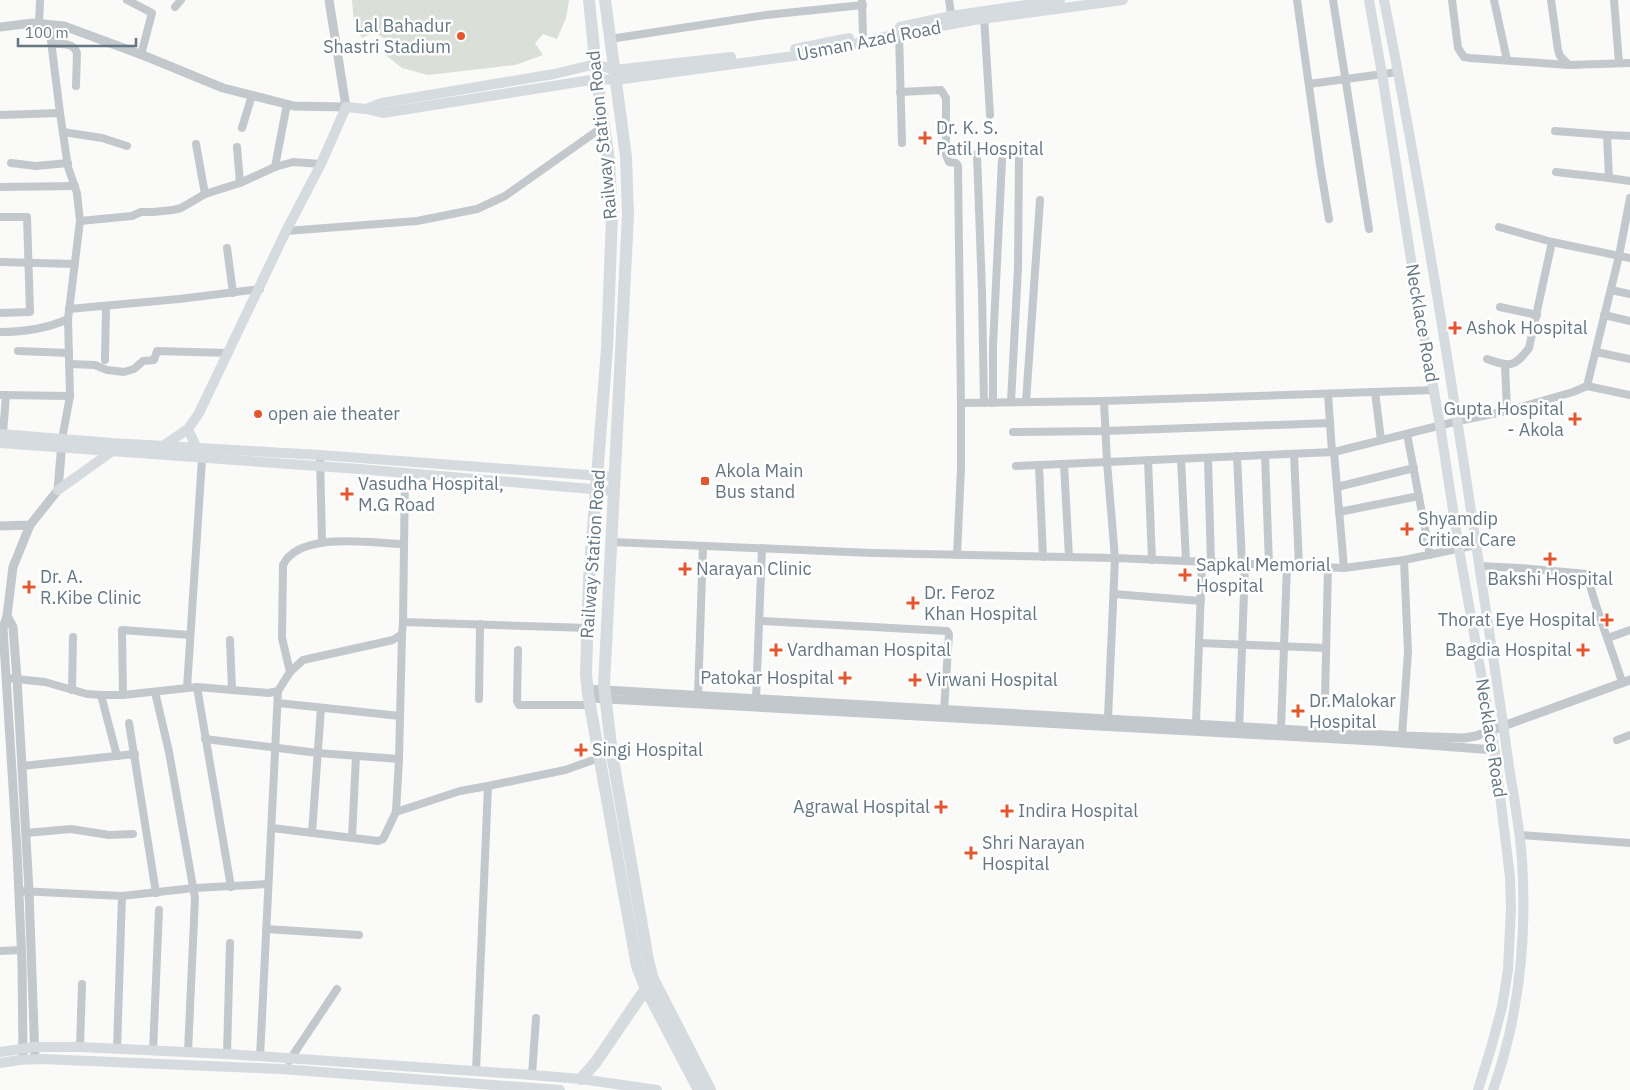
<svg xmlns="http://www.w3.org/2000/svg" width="1630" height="1090" font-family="'IBM Plex Sans',sans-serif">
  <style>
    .green { fill: #dadfd7 }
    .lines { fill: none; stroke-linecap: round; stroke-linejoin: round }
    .minor { stroke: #c3c8cc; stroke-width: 8 }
    .tertiary { stroke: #c3c8cc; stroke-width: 9 }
    .secondary { stroke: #d6dbdf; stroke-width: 10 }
    .trunk { stroke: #d6dbdf; stroke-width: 12 }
    .poi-dot { fill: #e4572e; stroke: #fff; stroke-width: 2 }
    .labels { text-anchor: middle; stroke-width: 5; stroke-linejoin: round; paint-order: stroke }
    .poi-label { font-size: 18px; fill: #657683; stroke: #fff; text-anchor: start }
    .street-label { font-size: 18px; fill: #657683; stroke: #fff }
  </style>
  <rect width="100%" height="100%" fill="#fafaf8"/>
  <!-- green -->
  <polygon class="green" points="352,0 569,0 566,18 557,39 543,34 535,43 543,55 515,65 428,75 402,68 382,52 389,42 375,32 362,38 354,23"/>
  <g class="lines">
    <!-- minor -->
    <g class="minor">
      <polyline points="127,0 152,13 141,55"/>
      <polyline points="949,0 952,20"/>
      <polyline points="1297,0 1320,165 1329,219"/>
      <polyline points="1333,0 1369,229"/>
      <polyline points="1452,0 1458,48 1464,57 1470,58 1569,65"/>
      <polyline points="1494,0 1507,60"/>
      <polyline points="1551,0 1558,50 1560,56 1569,65 1630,63"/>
      <polyline points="1614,0 1619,63"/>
      <polyline points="862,2 863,35"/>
      <polyline points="175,7 181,0"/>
      <polyline points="984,16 990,115"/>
      <polyline points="39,24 40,0"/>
      <polyline points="49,25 60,113"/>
      <polyline points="899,34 902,143"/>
      <polyline points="610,39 766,15 863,5"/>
      <path d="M 52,44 C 62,44 73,42 77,53 L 76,86"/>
      <polyline points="1309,84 1398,72"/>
      <polyline points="900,92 941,90 946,98 946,155 949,162 956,163 958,166 961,403"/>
      <polyline points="0,115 60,113 68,167 77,193 80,221 68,319 70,396 62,439"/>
      <polyline points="242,128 252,95"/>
      <polyline points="1555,131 1607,135"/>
      <polyline points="63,132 102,138 127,146"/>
      <polyline points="1630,136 1607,135 1609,178 1630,181"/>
      <polyline points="196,144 205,194"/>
      <polyline points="237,147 240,183"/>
      <polyline points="977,154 982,292 984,403"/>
      <polyline points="11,163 36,166 68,163"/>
      <polyline points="275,167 287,104"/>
      <polyline points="1556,172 1609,178"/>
      <polyline points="0,187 75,186"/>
      <polyline points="0,217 27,217 30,312 0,313"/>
      <polyline points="80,221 132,216 141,212 153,212 173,210 181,208 205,194 240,183 275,167 293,162 321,164"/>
      <polyline points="1499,227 1552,242 1630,258"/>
      <polyline points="286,231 417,221 477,209 505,196 604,126"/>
      <polyline points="227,248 233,293"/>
      <polyline points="0,262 75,264"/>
      <polyline points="1611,290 1630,294"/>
      <polyline points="1500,307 1537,315"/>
      <polyline points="69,309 179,299 260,289"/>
      <polyline points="1604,315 1630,321"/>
      <path d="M 0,332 C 24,332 46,329 68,319"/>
      <polyline points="18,351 69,353"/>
      <polyline points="1596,352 1630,359"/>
      <path d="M 1487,359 C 1510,367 1514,368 1529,348 L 1552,242"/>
      <polyline points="105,360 106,306"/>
      <polyline points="69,364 95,365 107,370 124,372 134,369 143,361 154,360 157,351 228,353"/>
      <polyline points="1505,365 1507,411"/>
      <polyline points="1587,386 1619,256 1630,198"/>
      <polyline points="1375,392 1381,440"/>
      <polyline points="1328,394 1332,452"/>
      <polyline points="0,395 70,396"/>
      <polyline points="1011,402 1018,267 1019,157"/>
      <polyline points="1026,402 1040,200"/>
      <polyline points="993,403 993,345 1002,160"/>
      <polyline points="1013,432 1106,431 1330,423"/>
      <polyline points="3,434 6,395"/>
      <polyline points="1407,434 1430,555"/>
      <polyline points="1334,452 1344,568"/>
      <polyline points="1294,454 1299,566"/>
      <polyline points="320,455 322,542"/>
      <polyline points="1265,455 1269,565"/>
      <polyline points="1237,456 1242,564"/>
      <polyline points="1208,458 1211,563"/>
      <polyline points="1181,459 1186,561"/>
      <polyline points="1148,460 1152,560"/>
      <polyline points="1064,464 1069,557"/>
      <polyline points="1039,465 1043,557"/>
      <polyline points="1016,466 1334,452 1458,421 1507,411 1573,392 1587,386 1630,395"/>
      <polyline points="1337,487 1414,468"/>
      <polyline points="1339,512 1419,496"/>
      <polyline points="612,542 872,553 1115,558 1344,568 1404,560 1476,545"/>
      <polyline points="957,555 961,468 961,403 1104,401"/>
      <path d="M 1479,566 L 1520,568 L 1587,574 C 1596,611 1611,646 1622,682"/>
      <polyline points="1114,594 1201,601"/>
      <polyline points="760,621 947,631 949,634 944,710"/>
      <polyline points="403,622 588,628"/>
      <polyline points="1608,638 1630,630"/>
      <polyline points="230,640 232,690"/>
      <polyline points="1199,643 1326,648"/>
      <polyline points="518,650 517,701 519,705 590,705"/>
      <path d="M 290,672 L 282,638 L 283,565 C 299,531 372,543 403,544"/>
      <polyline points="7,678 45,682 87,694 101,695 123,695 197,687 269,693 278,691 290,672 303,660 393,640 402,634 403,622 405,473"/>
      <polyline points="197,687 231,887"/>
      <polyline points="187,688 202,459"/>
      <polyline points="72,690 73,637"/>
      <polyline points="155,692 169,752 195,898 188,1052"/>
      <polyline points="101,695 117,756"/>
      <polyline points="123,695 122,630 190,635"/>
      <polyline points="698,695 703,546"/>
      <polyline points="479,699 480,624"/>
      <polyline points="756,699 762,548"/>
      <polyline points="1325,699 1328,567"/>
      <polyline points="278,703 400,716"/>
      <polyline points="1108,718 1115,558 1107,462 1104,401 1434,390"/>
      <polyline points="129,723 156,893"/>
      <polyline points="1196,723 1202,562"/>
      <polyline points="1281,728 1287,565"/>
      <polyline points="1239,732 1245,564"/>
      <polyline points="1402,736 1408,652 1404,560"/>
      <polyline points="205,739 318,753 399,759"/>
      <polyline points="1617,740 1630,735"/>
      <polyline points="22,766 135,754"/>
      <polyline points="396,812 460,791 488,786 565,770 599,758"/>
      <polyline points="272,828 378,841 383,839 396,812 399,759 402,634"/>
      <polyline points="26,833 71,829 109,835 133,834"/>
      <polyline points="312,833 321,708"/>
      <polyline points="1519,835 1630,843"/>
      <polyline points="352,838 356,756"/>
      <polyline points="19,891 122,896 194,888 268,884"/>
      <polyline points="266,929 359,935"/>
      <polyline points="0,951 21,950"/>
      <polyline points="80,1047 82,984"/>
      <polyline points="117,1049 122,896"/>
      <polyline points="153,1051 159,910"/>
      <polyline points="227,1054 230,943"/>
      <polyline points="260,1057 278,691"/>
      <polyline points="289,1061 337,989"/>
      <polyline points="476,1071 488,786"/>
      <polyline points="532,1075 536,1018"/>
    </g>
    <!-- tertiary -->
    <g class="tertiary">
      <polyline points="0,27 33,23 64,26 145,56 223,88 294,106 346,107 329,0"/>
      <polyline points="0,526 30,525 58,490 62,442"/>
      <polyline points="7,616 13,627 17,679 29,891 35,1059"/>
      <polyline points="587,689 1402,736 1464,738 1476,736 1630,680"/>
      <polyline points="589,698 1374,741 1495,750"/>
      <polyline points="23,1055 22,963 17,851 3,628 7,616 13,567 30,525"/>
    </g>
    <!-- secondary -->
    <g class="secondary">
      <polyline points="1369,0 1382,74 1416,292 1440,425 1459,549 1494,746 1510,877 1511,908 1508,970 1502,1007 1491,1048 1478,1090"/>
      <path d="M 1384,0 C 1421,187 1451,375 1479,564 C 1489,632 1500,699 1509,767 C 1514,798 1520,829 1522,860 C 1527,938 1519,1017 1493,1090"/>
      <polyline points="900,27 951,16 1060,0"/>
      <polyline points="795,49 849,38"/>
      <polyline points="366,109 382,103 554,74 596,64 614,70 731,57"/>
      <polyline points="188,429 199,453"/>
      <polyline points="0,434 112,443 320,455 615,477"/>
      <polyline points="0,443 359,469 614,491"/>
      <polyline points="151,454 188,429 199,413 286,231 321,164 346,107 366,109 383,113 597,79 616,80 808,54 903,33 974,20 1123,0"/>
      <polyline points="58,490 111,452"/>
      <polyline points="0,1052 34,1047 80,1047 227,1054 532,1075 581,1079 657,1090"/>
      <polyline points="0,1063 19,1060 42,1059 281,1069 560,1090"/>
    </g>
    <!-- trunk -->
    <g class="trunk">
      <polyline points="589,0 597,79 609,160 612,216 607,348 589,580 586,673 588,694 637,966 646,989 699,1090"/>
      <polyline points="605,0 626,157 628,215 604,685 612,754 648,960 653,979 710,1090"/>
      <polyline points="581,1079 596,1062 649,984"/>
    </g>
  </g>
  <!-- markers -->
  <g class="poi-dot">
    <circle cx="461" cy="36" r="5"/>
    <path d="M922.5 130.5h5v5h5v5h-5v5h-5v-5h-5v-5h5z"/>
    <path d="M1452.5 320.5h5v5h5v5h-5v5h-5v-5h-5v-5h5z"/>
    <circle cx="258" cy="414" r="5"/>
    <path d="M1572.5 411.5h5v5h5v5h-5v5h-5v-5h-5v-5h5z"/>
    <rect x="700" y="476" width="10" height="10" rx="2.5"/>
    <path d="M344.5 486.5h5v5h5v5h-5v5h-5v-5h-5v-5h5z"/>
    <path d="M1404.5 521.5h5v5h5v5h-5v5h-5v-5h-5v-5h5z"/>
    <path d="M1547.5 551.5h5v5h5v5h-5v5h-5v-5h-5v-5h5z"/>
    <path d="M682.5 561.5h5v5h5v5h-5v5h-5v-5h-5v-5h5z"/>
    <path d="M1182.5 567.5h5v5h5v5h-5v5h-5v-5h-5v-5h5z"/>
    <path d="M26.5 579.5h5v5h5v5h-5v5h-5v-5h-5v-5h5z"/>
    <path d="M910.5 595.5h5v5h5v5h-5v5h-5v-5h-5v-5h5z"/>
    <path d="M1604.5 612.5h5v5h5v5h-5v5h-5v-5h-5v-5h5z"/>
    <path d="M773.5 642.5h5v5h5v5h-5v5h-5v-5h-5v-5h5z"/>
    <path d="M1580.5 642.5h5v5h5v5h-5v5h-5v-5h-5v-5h5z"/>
    <path d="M842.5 670.5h5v5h5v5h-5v5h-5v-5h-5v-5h5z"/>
    <path d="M912.5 672.5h5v5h5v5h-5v5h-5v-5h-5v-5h5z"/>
    <path d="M1295.5 703.5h5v5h5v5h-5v5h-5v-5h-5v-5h5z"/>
    <path d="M578.5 742.5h5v5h5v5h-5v5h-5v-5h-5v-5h5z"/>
    <path d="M938.5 799.5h5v5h5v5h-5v5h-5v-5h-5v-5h5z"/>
    <path d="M1004.5 803.5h5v5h5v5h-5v5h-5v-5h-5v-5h5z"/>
    <path d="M968.5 845.5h5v5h5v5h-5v5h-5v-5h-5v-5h5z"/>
  </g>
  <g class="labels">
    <!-- poi labels -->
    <g class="poi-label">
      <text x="451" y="32" text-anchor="end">Lal Bahadur<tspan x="451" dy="21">Shastri Stadium</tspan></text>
      <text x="936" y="134">Dr. K. S.<tspan x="936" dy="21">Patil Hospital</tspan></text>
      <text x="1466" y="334">Ashok Hospital</text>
      <text x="1564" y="415" text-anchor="end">Gupta Hospital<tspan x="1564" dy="21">- Akola</tspan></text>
      <text x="268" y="420">open aie theater</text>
      <text x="715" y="477">Akola Main<tspan x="715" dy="21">Bus stand</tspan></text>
      <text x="358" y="490">Vasudha Hospital,<tspan x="358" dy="21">M.G Road</tspan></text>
      <text x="1418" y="525">Shyamdip<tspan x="1418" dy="21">Critical Care</tspan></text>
      <text x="1196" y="571">Sapkal Memorial<tspan x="1196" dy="21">Hospital</tspan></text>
      <text x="696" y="575">Narayan Clinic</text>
      <text x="40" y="583">Dr. A.<tspan x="40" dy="21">R.Kibe Clinic</tspan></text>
      <text x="1550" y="585" text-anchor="middle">Bakshi Hospital</text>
      <text x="924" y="599">Dr. Feroz<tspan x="924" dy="21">Khan Hospital</tspan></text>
      <text x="1596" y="626" text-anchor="end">Thorat Eye Hospital</text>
      <text x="787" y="656">Vardhaman Hospital</text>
      <text x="1572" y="656" text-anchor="end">Bagdia Hospital</text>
      <text x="834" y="684" text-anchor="end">Patokar Hospital</text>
      <text x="926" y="686">Virwani Hospital</text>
      <text x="1309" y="707">Dr.Malokar<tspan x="1309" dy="21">Hospital</tspan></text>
      <text x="592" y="756">Singi Hospital</text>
      <text x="930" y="813" text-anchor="end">Agrawal Hospital</text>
      <text x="1018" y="817">Indira Hospital</text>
      <text x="982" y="849">Shri Narayan<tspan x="982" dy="21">Hospital</tspan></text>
    </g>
    <!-- street labels -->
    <g class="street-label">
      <text transform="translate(869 41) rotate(-11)" y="6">Usman Azad Road</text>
      <text transform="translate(602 135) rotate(-96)" y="6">Railway Station Road</text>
      <text transform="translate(1422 323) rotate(80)" y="6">Necklace Road</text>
      <text transform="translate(593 554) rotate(-86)" y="6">Railway Station Road</text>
      <text transform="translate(1491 738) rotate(81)" y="6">Necklace Road</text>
    </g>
  </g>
  <!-- scale -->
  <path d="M18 38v8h118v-8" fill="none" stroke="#657683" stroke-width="2.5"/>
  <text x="25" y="38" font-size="15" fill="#657683" stroke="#ffffff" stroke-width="4" paint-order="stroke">100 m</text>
</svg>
